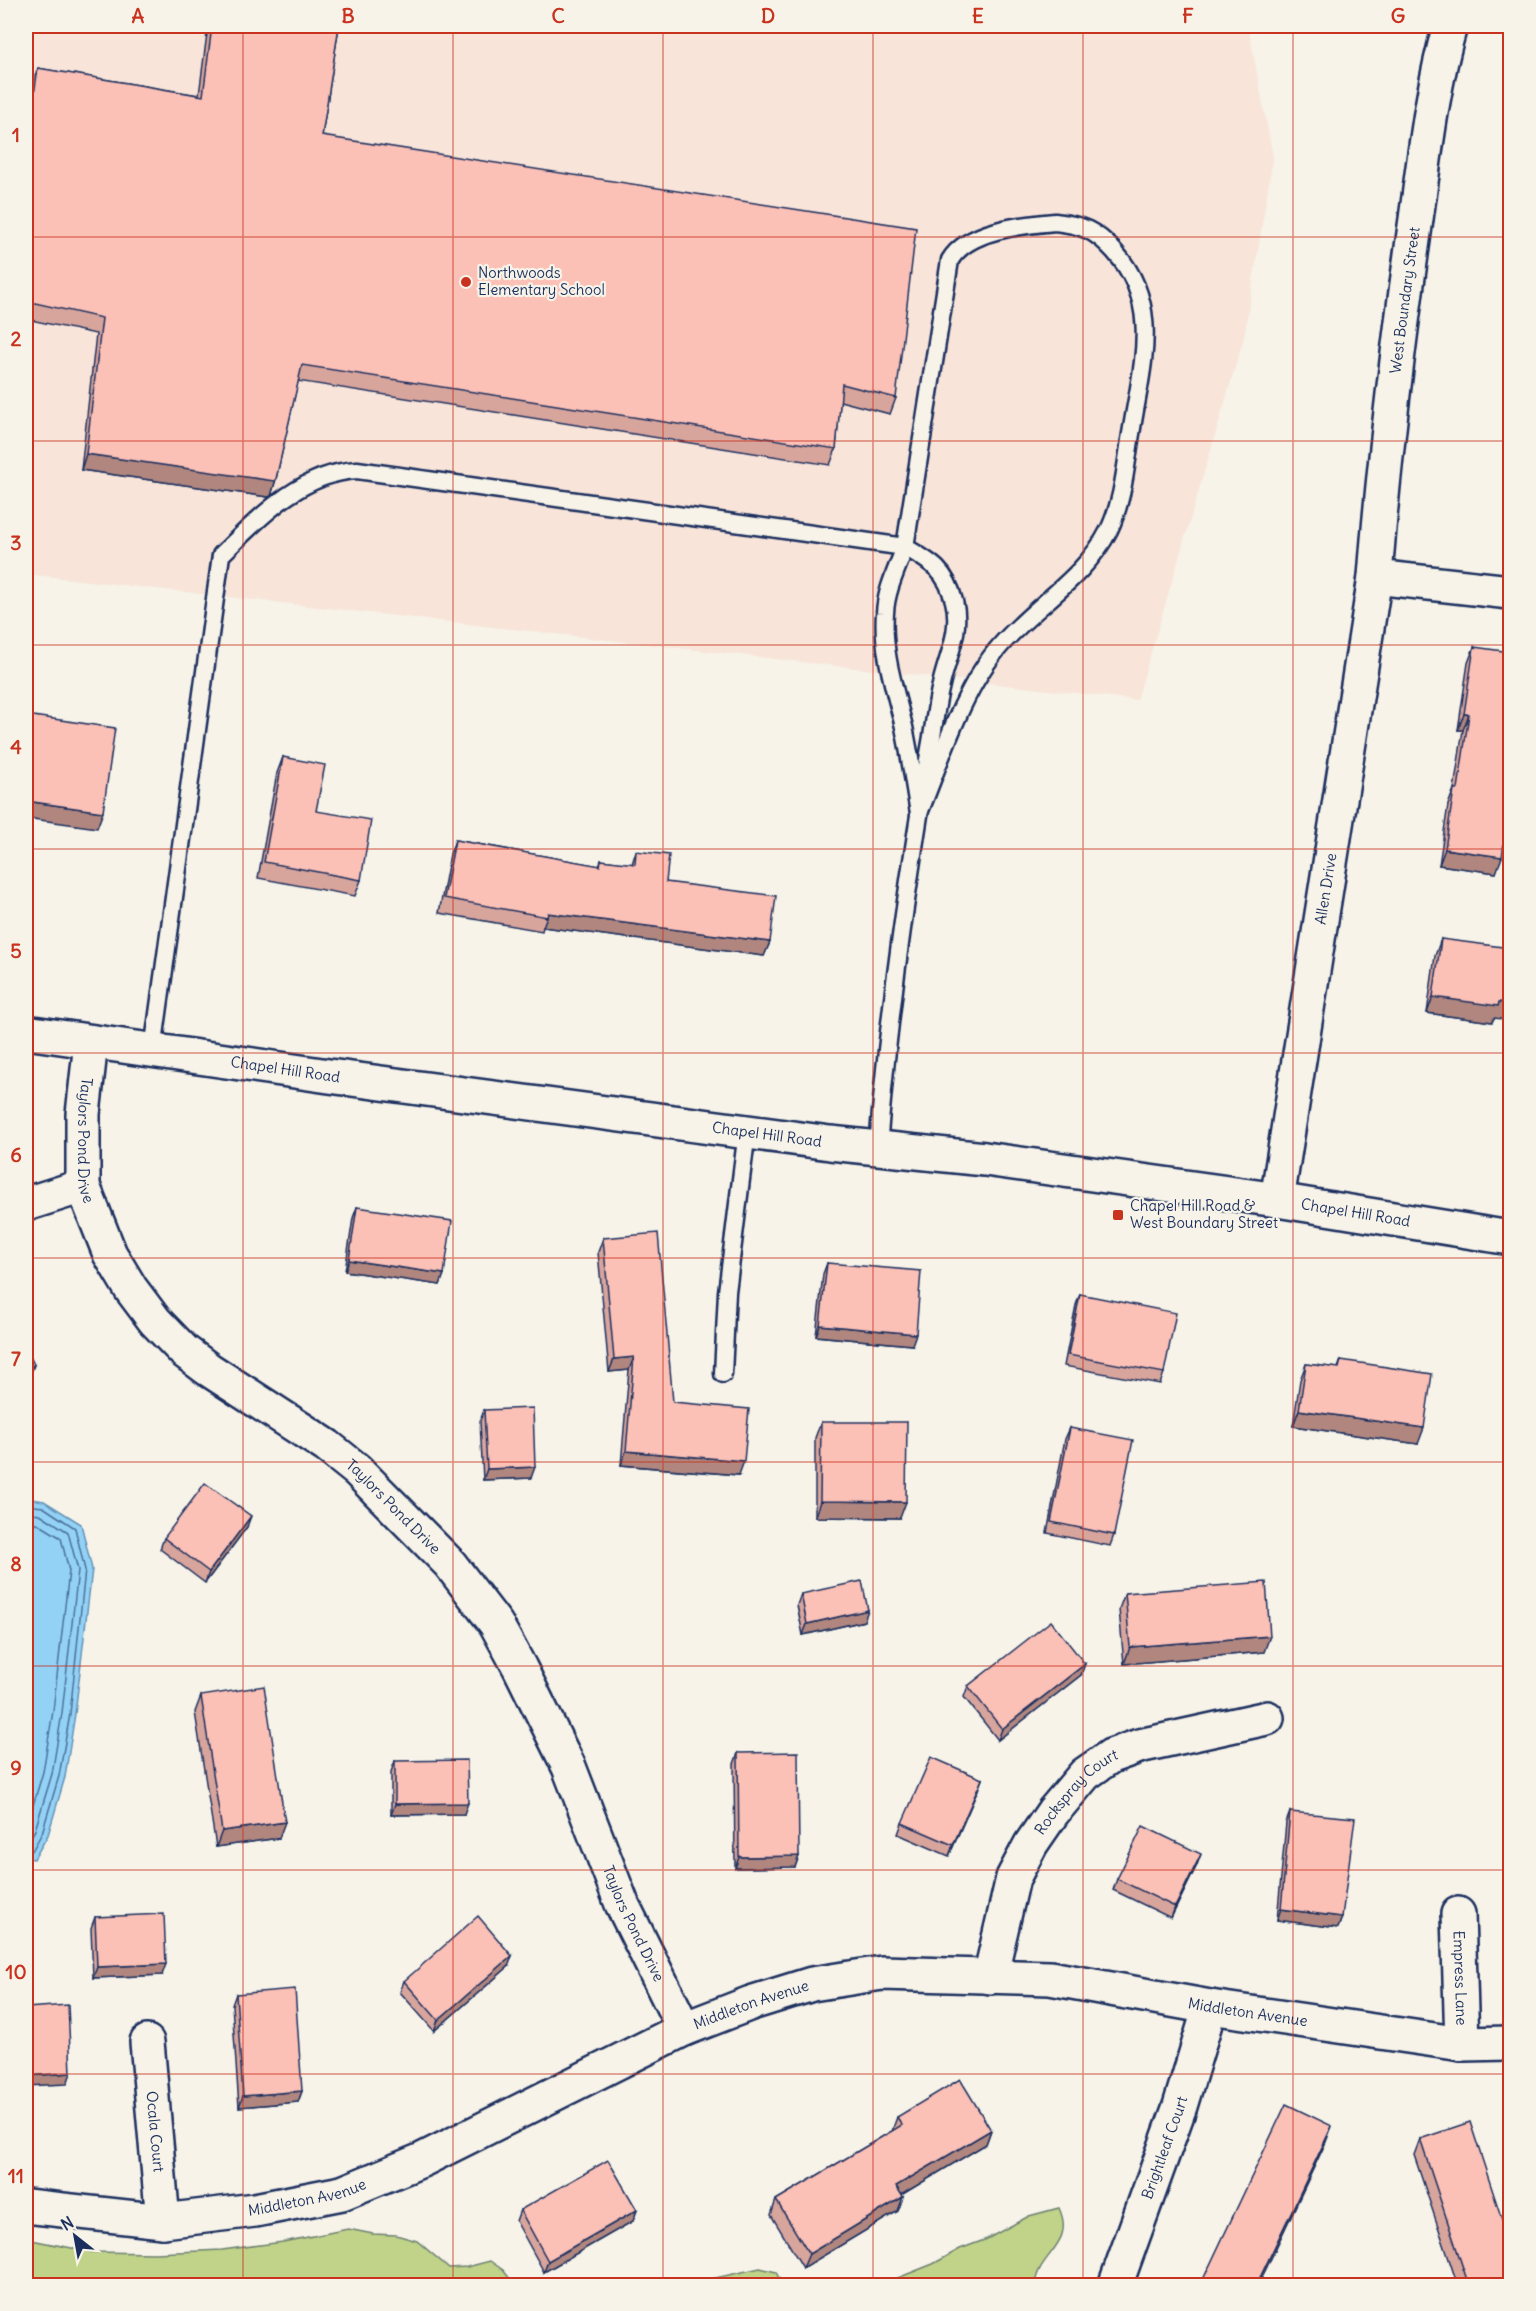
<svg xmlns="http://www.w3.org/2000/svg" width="1536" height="2311" font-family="Delius,sans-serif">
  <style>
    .built { fill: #f8e4d9 }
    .green { fill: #c0d388; stroke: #6e8173; stroke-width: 1.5 }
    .water { fill: #93d2f5; stroke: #6391b9; stroke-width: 1.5 }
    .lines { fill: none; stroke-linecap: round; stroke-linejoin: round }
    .shore { stroke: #4b709a; stroke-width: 1.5 }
    .lane-casing { stroke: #1b2f5e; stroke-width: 21 }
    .street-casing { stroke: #1b2f5e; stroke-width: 38 }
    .secondary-casing { stroke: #1b2f5e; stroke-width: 38 }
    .lane { stroke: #f7f3e8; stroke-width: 16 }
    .street { stroke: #f7f3e8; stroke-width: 33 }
    .secondary { stroke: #f7f3e8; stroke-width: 33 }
    .wall { fill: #d8a59d; stroke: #1b2f5e; stroke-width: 1.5 }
    .shaded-wall { fill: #b0867f; stroke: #1b2f5e; stroke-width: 1.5 }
    .building { fill: #fbc0b6; stroke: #1b2f5e; stroke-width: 1.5 }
    .grid { fill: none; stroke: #c8321e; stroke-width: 1.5; stroke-opacity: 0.55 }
    .poi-dot { fill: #c8321e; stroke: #f7f3e8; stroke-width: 2 }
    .labels { text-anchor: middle; stroke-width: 4.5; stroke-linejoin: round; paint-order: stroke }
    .poi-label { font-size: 15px; fill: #1b2f5e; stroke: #f7f3e8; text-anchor: start }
    .street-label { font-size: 15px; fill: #1b2f5e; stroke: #f7f3e8 }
    .neatline { fill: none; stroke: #c8321e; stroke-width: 2 }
    .grid-label { font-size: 20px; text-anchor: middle; font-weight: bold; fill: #c8321e }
  </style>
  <rect width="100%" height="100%" fill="#f7f3e8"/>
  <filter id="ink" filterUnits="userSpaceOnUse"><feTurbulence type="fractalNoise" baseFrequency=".0167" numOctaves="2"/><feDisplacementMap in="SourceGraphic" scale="12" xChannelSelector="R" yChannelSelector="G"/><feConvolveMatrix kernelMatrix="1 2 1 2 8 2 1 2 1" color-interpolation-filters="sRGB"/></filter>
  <g filter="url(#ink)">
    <!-- built -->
    <polygon class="built" points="26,26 1248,26 1273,157 1244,337 1137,700 26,574"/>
    <!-- green -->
    <g class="green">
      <path d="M 1059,2208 C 1076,2245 1038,2253 1035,2285 L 880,2285 L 933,2264 L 960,2249 L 987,2239 L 1029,2216 Z"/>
      <polygon points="348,2229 373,2234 396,2235 417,2241 449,2268 467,2267 490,2261 503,2270 515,2285 26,2285 26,2239 92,2252 155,2253 222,2250 283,2242"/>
      <polygon points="760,2268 776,2272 782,2285 684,2285"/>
    </g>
    <!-- water -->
    <polygon class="water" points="26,1498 44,1501 81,1524 92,1569 75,1714 65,1777 48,1835 34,1859 26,1858"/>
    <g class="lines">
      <!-- shore -->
      <g class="shore">
        <polyline points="26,1505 43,1507 75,1528 85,1570 70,1714 59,1776 42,1833 32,1851 26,1852"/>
        <polyline points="26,1512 40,1514 68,1532 78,1570 62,1713 52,1774 35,1830 26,1845"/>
        <polyline points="26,1521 37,1523 61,1538 69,1571 53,1711 43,1772 26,1829"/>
      </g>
      <!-- lane casing -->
      <g class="lane-casing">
        <g id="lane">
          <path d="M 1055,222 C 1082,225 1095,230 1114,251 C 1162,304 1142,365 1132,428 C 1126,461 1124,499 1109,530 C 1085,578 1034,606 1000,646 C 962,689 941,760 919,813 C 914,784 910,755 904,727 C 895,689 882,653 885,613 C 886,590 897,569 905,547 L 950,260 C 968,230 1022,225 1055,222 Z"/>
          <path d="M 153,1050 L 221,555 C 260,517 301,473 357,470 L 905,547 C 931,562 946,570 954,601 C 962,631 947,657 941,685 C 936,705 934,727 930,748 C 908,880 888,1014 878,1148"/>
          <polyline points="723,1374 727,1292 747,1131"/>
        </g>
      </g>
      <!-- street casing -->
      <g class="street-casing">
        <g id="street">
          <polyline points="1375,577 1510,592"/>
          <path id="s1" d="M 91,1042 L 83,1114 L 83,1186 L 110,1254 L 131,1289 L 155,1321 L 184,1351 L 208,1369 L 327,1446 L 357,1470 L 450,1564 L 496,1624 L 520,1668 L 569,1767 L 622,1904 L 684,2029"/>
          <path id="s2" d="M 1277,1200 L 1375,577 C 1384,457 1399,338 1416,219 C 1425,154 1432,88 1450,26"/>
          <polyline points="26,1204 83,1186"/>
          <path id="s3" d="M 1458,1914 L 1462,2044"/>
          <path id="s4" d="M 990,1977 L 1013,1878 L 1031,1844 L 1053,1812 L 1085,1774 L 1111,1756 L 1139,1746 L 1267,1718"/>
          <path id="s5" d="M 147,2042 L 163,2221"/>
          <path id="s6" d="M 26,2206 L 163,2221 L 255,2210 L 342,2193 L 422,2160 L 684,2029 L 751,2003 L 812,1984 L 882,1973 L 1050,1978 L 1210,2007 L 1462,2044 L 1510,2043"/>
          <path id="s7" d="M 1115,2286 L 1180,2106 L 1210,2007"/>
        </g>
      </g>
      <!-- secondary casing -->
      <g class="secondary-casing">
        <g id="secondary">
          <path id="s8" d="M 26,1032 L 329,1076 L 830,1143 L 985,1159 L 1277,1200 L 1510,1238"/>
        </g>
      </g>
      <!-- lane -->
      <use href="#lane" class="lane"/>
      <!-- street -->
      <use href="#street" class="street"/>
      <!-- secondary -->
      <use href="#secondary" class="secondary"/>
    </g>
    <!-- wall -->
    <g class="wall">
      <polygon points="208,26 339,26 322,136 896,398 890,414 840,401 836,449 830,465 298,381 276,479 271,496 268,497 81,470 96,334 26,319 26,127 32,84 38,68 199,95"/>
      <polygon points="1474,647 1509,818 1508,818 1496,873 1439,865 1448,805 1454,789 1463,730 1458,730 1468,663"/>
      <polygon points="283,757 316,811 361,880 355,896 258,878 277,773"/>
      <polygon points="455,840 599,866 601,860 632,864 636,851 666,882 770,942 764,956 543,927 542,931 439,913 450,854"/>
      <polygon points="1441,939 1494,1018 1492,1022 1427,1013 1435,956"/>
      <polygon points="357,1207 444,1274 440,1285 345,1271 353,1218"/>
      <polygon points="603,1238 673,1402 739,1475 621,1465 629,1370 609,1372 598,1252"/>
      <polygon points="827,1263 912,1345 816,1336 823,1274"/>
      <polygon points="1080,1294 1164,1373 1160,1384 1064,1366 1076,1305"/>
      <polygon points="1341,1360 1418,1444 1293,1426 1300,1380 1306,1364 1338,1368"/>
      <polygon points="484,1410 531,1478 483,1480 480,1421"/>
      <polygon points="821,1422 900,1518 815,1517 815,1438"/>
      <polygon points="1070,1428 1114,1535 1110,1546 1047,1533 1065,1439"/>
      <polygon points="247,1527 205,1583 160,1549 164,1538"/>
      <polygon points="1125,1593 1264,1652 1124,1664 1119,1609"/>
      <polygon points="801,1594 864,1621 803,1635 797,1605"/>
      <polygon points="1081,1675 998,1740 964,1697 968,1686"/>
      <polygon points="201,1696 279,1838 216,1847 195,1712"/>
      <polygon points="738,1753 799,1856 795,1867 735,1868 734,1764"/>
      <polygon points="395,1761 464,1814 391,1815 391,1772"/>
      <polygon points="982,1779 949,1856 898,1834 902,1823"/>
      <polygon points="1290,1812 1342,1917 1338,1928 1277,1920 1286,1823"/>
      <polygon points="1197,1865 1171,1918 1113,1890 1117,1879"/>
      <polygon points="95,1917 162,1975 93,1978 91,1928"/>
      <polygon points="508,1967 434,2031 400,1992 404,1981"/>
      <polygon points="236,1994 302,2091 298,2102 239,2107 232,2005"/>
      <polygon points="897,2117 991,2130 986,2144 901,2195 903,2197 898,2211 803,2268 771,2215 776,2200 892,2131"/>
      <polygon points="1420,2139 1510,2286 1458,2286 1414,2155"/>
      <polygon points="520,2210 637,2210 633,2221 544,2272 516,2221"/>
    </g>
    <!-- shaded-wall -->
    <g class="shaded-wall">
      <polygon points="86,454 276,479 271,496 268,497 81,470"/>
      <polygon points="1464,714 1469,714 1463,730 1458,730"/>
      <polygon points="26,801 103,812 97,828 26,818"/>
      <polygon points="1510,801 1510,813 1509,818 1504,817"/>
      <polygon points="1445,849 1502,857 1496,873 1439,865"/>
      <polygon points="548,913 770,942 764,956 543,927"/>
      <polygon points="1433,997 1510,1003 1510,1020 1494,1018 1492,1022 1427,1013"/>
      <polygon points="349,1260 444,1274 440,1285 345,1271"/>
      <polygon points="820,1325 916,1334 912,1345 816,1336"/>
      <polygon points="634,1357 629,1370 609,1372 614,1359"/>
      <polygon points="34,1365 28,1381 26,1382 26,1369"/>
      <polygon points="1299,1410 1424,1428 1418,1444 1293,1426"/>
      <polygon points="626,1451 744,1461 739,1475 621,1465"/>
      <polygon points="535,1467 531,1478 483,1480 487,1469"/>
      <polygon points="820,1501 906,1502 900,1518 815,1517"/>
      <polygon points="251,1516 247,1527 205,1583 209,1572"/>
      <polygon points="868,1610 864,1621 803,1635 807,1624"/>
      <polygon points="1270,1636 1264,1652 1124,1664 1130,1647"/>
      <polygon points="1085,1664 1081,1675 998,1740 1002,1729"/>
      <polygon points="982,1779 978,1790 949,1856 953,1845"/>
      <polygon points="468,1803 464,1814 391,1815 395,1804"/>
      <polygon points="285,1822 279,1838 216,1847 222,1831"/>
      <polygon points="1201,1854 1197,1865 1171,1918 1175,1907"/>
      <polygon points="799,1856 795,1867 735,1868 739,1857"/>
      <polygon points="1281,1909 1342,1917 1338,1928 1277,1920"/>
      <polygon points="512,1956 508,1967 434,2031 438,2020"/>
      <polygon points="166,1964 162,1975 93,1978 97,1967"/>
      <polygon points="71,2073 67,2084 26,2086 26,2076"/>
      <polygon points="302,2091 298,2102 239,2107 243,2096"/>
      <polygon points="1332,2126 1326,2142 1258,2286 1256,2286"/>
      <polygon points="991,2130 986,2144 891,2201 896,2186"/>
      <polygon points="903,2197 898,2211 803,2268 809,2254"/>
      <polygon points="637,2210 633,2221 544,2272 548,2261"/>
    </g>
    <!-- building -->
    <g class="building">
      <polygon points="212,26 339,26 322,136 916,228 896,398 842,384 836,449 302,365 276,479 274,481 86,454 102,318 26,301 26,149 38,68 203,96"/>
      <polygon points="1474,647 1510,652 1510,801 1502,857 1445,849 1454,789 1458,789 1469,714 1464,714"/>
      <polygon points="26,715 115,728 103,812 26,801"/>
      <polygon points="283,757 325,765 316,811 371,820 361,880 264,862"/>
      <polygon points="455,840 600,866 601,860 635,864 636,851 669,855 666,882 776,896 770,942 548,913 547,917 444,898"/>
      <polygon points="1441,939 1510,948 1510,1003 1499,1002 1498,1006 1433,997"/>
      <polygon points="357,1207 452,1221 444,1274 349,1260"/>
      <polygon points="658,1233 673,1402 749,1409 744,1461 626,1451 634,1357 614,1359 603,1238"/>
      <polygon points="827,1263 921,1271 916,1334 820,1325"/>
      <polygon points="1080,1294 1176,1313 1164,1373 1068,1355"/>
      <polygon points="26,1347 34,1365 26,1369"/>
      <polygon points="1341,1360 1432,1374 1424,1428 1299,1410 1306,1364 1339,1368"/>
      <polygon points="533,1408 535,1467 487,1469 484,1410"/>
      <polygon points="821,1422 907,1422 906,1502 820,1501"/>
      <polygon points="1070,1428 1133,1440 1114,1535 1051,1522"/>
      <polygon points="205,1483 251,1516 209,1572 164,1538"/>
      <polygon points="862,1581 868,1610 807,1624 801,1594"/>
      <polygon points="1266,1582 1270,1636 1130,1647 1125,1593"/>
      <polygon points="1051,1621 1085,1664 1002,1729 968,1686"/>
      <polygon points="264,1686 285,1822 222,1831 201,1696"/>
      <polygon points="798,1752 799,1856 739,1857 738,1753"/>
      <polygon points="931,1757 982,1779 953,1845 902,1823"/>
      <polygon points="467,1760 468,1803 395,1804 395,1761"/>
      <polygon points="1290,1812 1355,1818 1342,1917 1281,1909"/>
      <polygon points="1143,1826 1201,1854 1175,1907 1117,1879"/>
      <polygon points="164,1914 166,1964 97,1967 95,1917"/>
      <polygon points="478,1916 512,1956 438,2020 404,1981"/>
      <polygon points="295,1989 302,2091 243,2096 236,1994"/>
      <polygon points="68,2005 71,2073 26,2076 26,2008"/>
      <polygon points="960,2079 991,2130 896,2186 903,2197 809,2254 776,2200 902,2125 897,2117"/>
      <polygon points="1286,2104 1332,2126 1256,2286 1200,2286"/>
      <polygon points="1470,2122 1510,2244 1510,2285 1509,2286 1469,2286 1420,2139"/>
      <polygon points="608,2160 637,2210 548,2261 520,2210"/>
    </g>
  </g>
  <!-- grid -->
  <path class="grid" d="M 243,26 L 243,2286M 453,26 L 453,2286M 663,26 L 663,2286M 873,26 L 873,2286M 1083,26 L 1083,2286M 1293,26 L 1293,2286M 26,237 L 1510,237M 26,441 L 1510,441M 26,645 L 1510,645M 26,849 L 1510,849M 26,1053 L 1510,1053M 26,1258 L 1510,1258M 26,1462 L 1510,1462M 26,1666 L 1510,1666M 26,1870 L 1510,1870M 26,2074 L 1510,2074"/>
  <!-- markers -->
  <g class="poi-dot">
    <circle cx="466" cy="282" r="6"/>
    <rect x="1112" y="1209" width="12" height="12" rx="3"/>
  </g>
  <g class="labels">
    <!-- poi labels -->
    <g class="poi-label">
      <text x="478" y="278">Northwoods<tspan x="478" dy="17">Elementary School</tspan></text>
      <text x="1130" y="1211">Chapel Hill Road &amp;<tspan x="1130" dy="17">West Boundary Street</tspan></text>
    </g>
    <!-- street labels -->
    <g class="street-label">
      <text dy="5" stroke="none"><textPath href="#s2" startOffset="909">West Boundary Street</textPath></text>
      <text dy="5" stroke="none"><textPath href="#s2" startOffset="315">Allen Drive</textPath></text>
      <text dy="5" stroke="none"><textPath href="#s8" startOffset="262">Chapel Hill Road</textPath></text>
      <text dy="5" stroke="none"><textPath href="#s8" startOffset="748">Chapel Hill Road</textPath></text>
      <text dy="5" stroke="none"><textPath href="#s1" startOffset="99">Taylors Pond Drive</textPath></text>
      <text dy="5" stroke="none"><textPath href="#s8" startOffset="1342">Chapel Hill Road</textPath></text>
      <text dy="5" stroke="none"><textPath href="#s1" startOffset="602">Taylors Pond Drive</textPath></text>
      <text dy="5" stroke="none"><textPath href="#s4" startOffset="210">Rockspray Court</textPath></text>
      <text dy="5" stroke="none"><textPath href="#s1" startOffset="1088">Taylors Pond Drive</textPath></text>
      <text dy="5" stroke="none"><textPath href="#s3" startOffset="64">Empress Lane</textPath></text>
      <text dy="5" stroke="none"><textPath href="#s6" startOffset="770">Middleton Avenue</textPath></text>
      <text dy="5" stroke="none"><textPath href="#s6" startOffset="1274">Middleton Avenue</textPath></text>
      <text dy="5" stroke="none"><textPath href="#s5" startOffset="90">Ocala Court</textPath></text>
      <text dy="5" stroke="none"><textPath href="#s7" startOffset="147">Brightleaf Court</textPath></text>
      <text dy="5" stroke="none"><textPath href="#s6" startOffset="284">Middleton Avenue</textPath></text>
    </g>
  </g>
  <!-- margin -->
  <rect width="1536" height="2311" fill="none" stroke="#f7f3e8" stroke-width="66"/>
  <!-- north arrow -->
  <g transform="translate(75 2236) rotate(329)" stroke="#f7f3e8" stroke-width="4.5" paint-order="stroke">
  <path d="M0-4.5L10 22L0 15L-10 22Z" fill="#1b2f5e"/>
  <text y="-9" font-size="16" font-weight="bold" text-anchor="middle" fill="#1b2f5e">N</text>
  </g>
  <rect x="33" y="33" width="1470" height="2245" class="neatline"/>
  <g class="grid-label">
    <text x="138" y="23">A</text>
    <text x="348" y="23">B</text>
    <text x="558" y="23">C</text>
    <text x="768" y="23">D</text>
    <text x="978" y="23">E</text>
    <text x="1188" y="23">F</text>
    <text x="1398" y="23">G</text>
    <text x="16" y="142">1</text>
    <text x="16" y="346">2</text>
    <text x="16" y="550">3</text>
    <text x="16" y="754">4</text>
    <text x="16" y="958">5</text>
    <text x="16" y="1162">6</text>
    <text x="16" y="1366">7</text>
    <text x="16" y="1571">8</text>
    <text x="16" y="1775">9</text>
    <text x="16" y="1979">10</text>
    <text x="16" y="2183">11</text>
  </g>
</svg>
